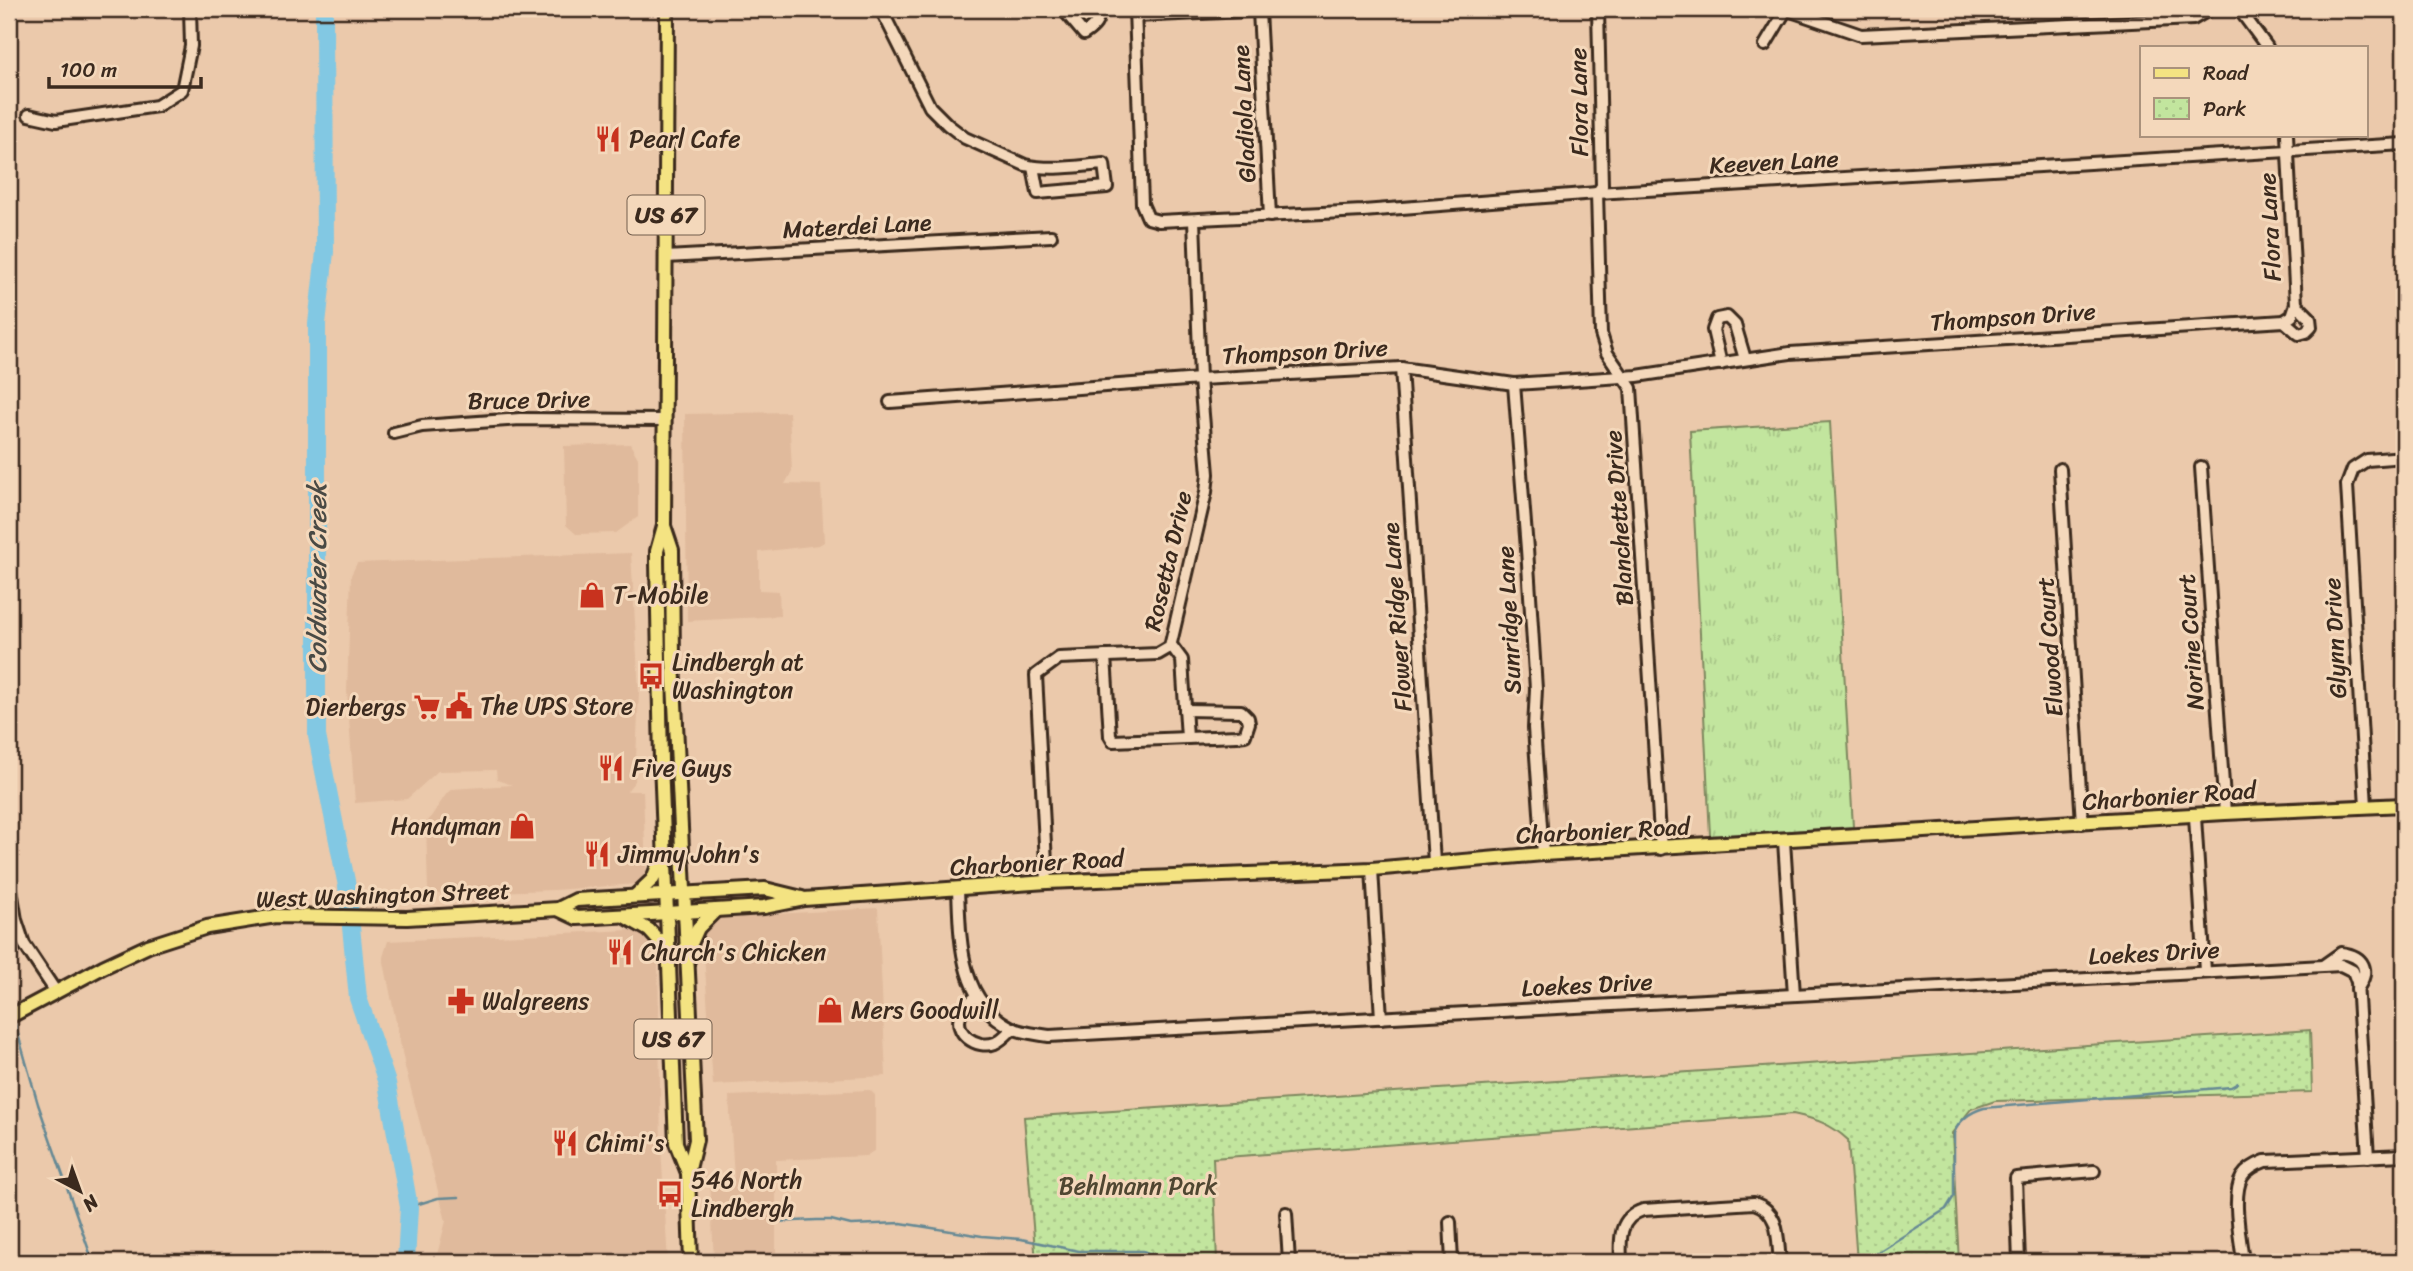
<svg xmlns="http://www.w3.org/2000/svg" width="2413" height="1271" font-family="Sriracha,sans-serif">
  <style>
    .built { fill: #e0ba9c }
    .grass { fill: url(#grass-tufts); stroke: #7e885e; stroke-width: 2 }
    .park { fill: url(#park-dots); stroke: #7e885e; stroke-width: 2 }
    .lines { fill: none; stroke-linecap: round; stroke-linejoin: round }
    .stream { stroke: #668994; stroke-width: 2.5 }
    .river { stroke: #82c8e3; stroke-width: 18 }
    .minor-casing { stroke: #3b2a1e; stroke-width: 16 }
    .major-casing { stroke: #3b2a1e; stroke-width: 18 }
    .minor { stroke: #f4d8bb; stroke-width: 10 }
    .major { stroke: #f4e382; stroke-width: 12 }
    .labels { text-anchor: middle; stroke-width: 6; stroke-linejoin: round; paint-order: stroke }
    .shield { fill: #f4d8bb; stroke: #725e4d; stroke-width: 2 }
    .shield-label { font-size: 23px; font-weight: bold; fill: #3b2a1e }
    .street-label { font-size: 24px; fill: #3b2a1e; stroke: #f4d8bb }
    .poi-label { font-size: 24px; fill: #3b2a1e; stroke: #f4d8bb; text-anchor: start }
    .park-label { font-size: 24px; fill: #4f4631; stroke: #f4d8bb }
    .water-label { font-size: 26px; font-style: italic; fill: #494a45; stroke: #f4d8bb }
  </style>
  <defs>
    <pattern id="grass-tufts" width="24" height="20" patternUnits="userSpaceOnUse" patternTransform="scale(1.75)"><rect width="24" height="20" fill="#c2e59e"/><path d="M3 7l-1-3M5 7V3M7 7l1-3M15 17l-1-3M17 17v-4M19 17l1-3" fill="none" stroke="#a8c588"/></pattern>
    <pattern id="park-dots" width="8" height="8" patternUnits="userSpaceOnUse" patternTransform="scale(1.75)"><rect width="8" height="8" fill="#c2e59e"/><path d="M2 2h.1M6 6h.1" fill="none" stroke="#a8c588" stroke-width="1.8" stroke-linecap="round"/></pattern>
  </defs>
  <rect width="100%" height="100%" fill="#ebc9ab"/>
  <filter id="ink" filterUnits="userSpaceOnUse"><feTurbulence type="fractalNoise" baseFrequency=".0143" numOctaves="2"/><feDisplacementMap in="SourceGraphic" scale="14" xChannelSelector="R" yChannelSelector="G"/><feConvolveMatrix kernelMatrix="1 2 1 2 8 2 1 2 1" color-interpolation-filters="sRGB"/></filter>
  <g filter="url(#ink)">
    <!-- built -->
    <g class="built">
      <polygon points="789,412 792,471 785,484 821,485 824,542 819,545 759,552 759,590 779,591 780,616 687,621 685,414"/>
      <polygon points="630,444 638,458 638,517 616,533 576,534 566,525 564,446"/>
      <polygon points="631,553 639,692 635,781 627,791 643,791 646,872 637,884 554,890 431,894 428,891 426,824 447,793 452,789 512,785 497,780 496,770 438,771 407,799 355,803 347,691 351,575 357,563"/>
      <polygon points="878,908 886,1076 713,1085 703,939 705,928 711,922 722,917"/>
      <polygon points="630,930 643,934 653,945 658,963 661,1148 668,1262 435,1262 446,1221 405,1067 383,957 388,941"/>
      <polygon points="870,1090 875,1095 875,1150 866,1156 776,1160 776,1262 714,1262 710,1178 734,1178 729,1096"/>
    </g>
    <!-- grass -->
    <polygon class="grass" points="1830,422 1853,827 1710,836 1690,431"/>
    <!-- park -->
    <path class="park" d="M 2310,1030 L 2312,1092 L 1995,1101 L 1971,1109 L 1952,1133 L 1959,1262 L 1857,1262 L 1848,1140 C 1831,1124 1816,1119 1793,1114 L 1213,1158 L 1217,1262 L 1036,1262 L 1024,1117 Z"/>
    <g class="lines">
      <!-- stream -->
      <g class="stream">
        <polyline points="9,1000 12,1010"/>
        <polyline points="14,1020 38,1104 93,1262"/>
        <polyline points="409,1207 438,1198 459,1197"/>
        <polyline points="771,1222 817,1220 831,1220 851,1225 901,1223 982,1236 1021,1239 1079,1251 1143,1251 1169,1262"/>
        <path d="M 1875,1254 L 1946,1209 L 1954,1196 L 1954,1133 C 1960,1119 1970,1112 1984,1108 L 2231,1087 L 2238,1083"/>
      </g>
      <!-- river -->
      <polyline class="river" points="324,9 325,252 317,324 317,736 347,886 358,998 387,1083 409,1207 406,1262"/>
      <!-- minor casing -->
      <g class="minor-casing">
        <g id="minor">
          <path d="M 1063,9 L 1084,34 C 1094,27 1100,22 1098,9"/>
          <polyline points="1135,9 1142,204 1148,218 1159,221 1363,211 1597,193 2404,144"/>
          <polyline points="1598,9 1602,186 1597,193 1601,334 1607,353 1631,388 1661,849"/>
          <polyline points="1785,9 1861,35 2193,19 2210,9"/>
          <polyline points="2239,9 2267,47"/>
          <polyline points="1259,11 1270,216"/>
          <path d="M 883,13 L 930,107 L 948,125 L 965,138 L 1025,165 C 1051,171 1077,166 1104,164 L 1107,187 L 1038,193 L 1033,167"/>
          <polyline points="1135,16 1290,9"/>
          <polyline points="1765,45 1786,10"/>
          <polyline points="29,115 56,121 157,106 182,90 191,46 190,9"/>
          <polyline points="666,257 1051,236"/>
          <polyline points="2284,321 2299,334 2306,332 2311,327 2310,318 2296,304"/>
          <polyline points="1721,364 1713,330 1717,319 1727,317 1735,325 1745,359"/>
          <polyline points="1401,368 1434,862"/>
          <polyline points="1514,384 1527,549 1536,689 1534,728 1543,854"/>
          <polyline points="890,402 1200,379 1401,368 1514,384 1637,376 1790,353 2284,321 2292,316 2296,304 2287,135"/>
          <polyline points="394,433 422,426 520,419 665,420"/>
          <polyline points="2201,467 2225,813"/>
          <polyline points="2060,469 2082,823"/>
          <polyline points="1171,645 1182,660 1187,738"/>
          <polyline points="1105,656 1110,736 1113,741 1237,736 1245,735 1249,723 1248,718 1241,711 1185,710"/>
          <polyline points="2366,806 2347,485 2353,469 2367,460 2404,457"/>
          <polyline points="2195,817 2205,971"/>
          <polyline points="1784,841 1794,995"/>
          <polyline points="1372,869 1381,1018"/>
          <polyline points="9,877 16,920 24,944 56,992"/>
          <polyline points="1047,882 1036,675 1059,658 1158,654 1170,647 1206,492 1208,474 1200,379 1194,220"/>
          <path d="M 958,889 C 960,940 959,1001 1012,1028 C 1023,1033 1037,1034 1049,1036 L 2341,965 L 2353,971 L 2357,982 L 2368,1157"/>
          <path d="M 2324,965 L 2341,953 C 2364,956 2371,970 2357,989"/>
          <path d="M 977,996 C 972,1000 964,1006 961,1013 C 952,1033 977,1050 995,1043 C 1002,1040 1008,1033 1013,1028"/>
          <polyline points="1286,1213 1289,1262"/>
          <polyline points="1450,1222 1452,1262"/>
          <path d="M 1621,1262 C 1620,1240 1618,1218 1643,1210 L 1754,1203 C 1781,1212 1777,1239 1780,1262"/>
          <polyline points="2019,1262 2016,1178 2094,1171"/>
          <path d="M 2243,1262 C 2241,1241 2231,1196 2242,1177 C 2247,1169 2257,1164 2265,1161 L 2404,1155"/>
        </g>
      </g>
      <!-- major casing -->
      <g class="major-casing">
        <g id="major">
          <polyline points="667,9 664,526 657,551 657,562 661,761 676,1143 688,1173"/>
          <polyline points="664,526 672,550 673,661 696,1140 688,1173 691,1262"/>
          <polyline points="635,896 653,879 661,858"/>
          <polyline points="558,909 577,918 651,914 764,907 804,899 1047,882 1372,869 1543,854 2225,813 2404,805"/>
          <polyline points="626,917 649,930 669,952"/>
          <polyline points="689,948 698,928 716,910"/>
          <polyline points="9,1017 103,967 148,946 207,927 276,916 407,918 558,909 576,900 765,889 802,898"/>
        </g>
      </g>
      <!-- minor -->
      <use href="#minor" class="minor"/>
      <!-- major -->
      <use href="#major" class="major"/>
    </g>
  </g>
  <!-- icons -->
  <defs>
    <g id="restaurant-bare" transform="scale(2.1)"><path d="M-5-6h1v4h1v-4h1v4h1v-4h1v5L-1.5 .5V6h-2V.5L-5-1ZM5-6V6H3V1.5H1.5Q1.5-4 5-6Z" fill="#c8321e" stroke="#f4d8bb" stroke-width="2.5" paint-order="stroke"/></g>
    <g id="shop-bare" transform="scale(2.1)"><path d="M-5-2.5h2.3a2.7 3.5 0 0 1 5.4 0H5L5.5 6h-11ZM-1.5-2.5h3a1.5 2.3 0 0 0-3 0Z" fill="#c8321e" stroke="#f4d8bb" stroke-width="2.5" paint-order="stroke"/></g>
    <g id="bus-bare" transform="scale(2.1)"><path d="M-5-6H5V4H4V6H2V4H-2V6H-4V4H-5ZM-3.5-4V0h7V-4ZM-3.5 1.2v1.5H-2V1.2ZM2 1.2v1.5H3.5V1.2Z" fill="#c8321e" stroke="#f4d8bb" stroke-width="2.5" paint-order="stroke"/></g>
    <g id="civic-bare" transform="scale(2.1)"><path d="M-.6-6.5H3V-4.5H.6V-3L4-1V1h2V6H-6V1h2V-1L-.6-3ZM-1.2 2.5V6h2.4V2.5Z" fill="#c8321e" stroke="#f4d8bb" stroke-width="2.5" paint-order="stroke"/></g>
    <g id="supermarket-bare" transform="scale(2.1)"><path d="M-6-5.5h2.5l.6 2H6L4.5 2H-2.5L-4.4-4H-6ZM-1.5 3.2a1.3 1.3 0 1 0 .1 0ZM3 3.2a1.3 1.3 0 1 0 .1 0Z" fill="#c8321e" stroke="#f4d8bb" stroke-width="2.5" paint-order="stroke"/></g>
    <g id="pharmacy-bare" transform="scale(2.1)"><path d="M-2-6h4v4h4v4h-4v4h-4v-4h-4v-4h4Z" fill="#c8321e" stroke="#f4d8bb" stroke-width="2.5" paint-order="stroke"/></g>
  </defs>
  <g fill-rule="evenodd">
    <use href="#restaurant-bare" x="608" y="139"/>
    <use href="#shop-bare" x="592" y="595"/>
    <use href="#bus-bare" x="651" y="676"/>
    <use href="#civic-bare" x="459" y="706"/>
    <use href="#supermarket-bare" x="427" y="707"/>
    <use href="#restaurant-bare" x="611" y="768"/>
    <use href="#shop-bare" x="522" y="826"/>
    <use href="#restaurant-bare" x="597" y="854"/>
    <use href="#restaurant-bare" x="620" y="952"/>
    <use href="#pharmacy-bare" x="461" y="1001"/>
    <use href="#shop-bare" x="830" y="1010"/>
    <use href="#restaurant-bare" x="565" y="1143"/>
    <use href="#bus-bare" x="670" y="1194"/>
  </g>
  <g class="labels">
    <!-- shield labels -->
    <g class="shield">
      <rect x="627.5" y="195.5" width="77" height="39" rx="5"/>
      <rect x="634.5" y="1019.5" width="77" height="39" rx="5"/>
    </g>
    <g class="shield-label">
      <text x="666" y="223">US 67</text>
      <text x="673" y="1047">US 67</text>
    </g>
    <!-- street labels -->
    <g class="street-label">
      <text transform="translate(1579 102) rotate(-91)" y="8">Flora Lane</text>
      <text transform="translate(1244 114) rotate(-93)" y="8">Gladiola Lane</text>
      <text transform="translate(1774 162) rotate(-3)" y="8">Keeven Lane</text>
      <text transform="translate(857 226) rotate(-3)" y="8">Materdei Lane</text>
      <text transform="translate(2270 227) rotate(-93)" y="8">Flora Lane</text>
      <text transform="translate(2013 317) rotate(-4)" y="8">Thompson Drive</text>
      <text transform="translate(1305 352) rotate(-3)" y="8">Thompson Drive</text>
      <text transform="translate(529 400) rotate(-1)" y="8">Bruce Drive</text>
      <text transform="translate(1619 518) rotate(-94)" y="8">Blanchette Drive</text>
      <text transform="translate(1168 561) rotate(-77)" y="8">Rosetta Drive</text>
      <text transform="translate(1397 617) rotate(-94)" y="8">Flower Ridge Lane</text>
      <text transform="translate(1509 620) rotate(-93)" y="8">Sunridge Lane</text>
      <text transform="translate(2335 638) rotate(-93)" y="8">Glynn Drive</text>
      <text transform="translate(2191 642) rotate(-94)" y="8">Norine Court</text>
      <text transform="translate(2050 647) rotate(-94)" y="8">Elwood Court</text>
      <text transform="translate(2169 796) rotate(-4)" y="8">Charbonier Road</text>
      <text transform="translate(1603 831) rotate(-3)" y="8">Charbonier Road</text>
      <text transform="translate(1037 863) rotate(-3)" y="8">Charbonier Road</text>
      <text transform="translate(383 895) rotate(-2)" y="8">West Washington Street</text>
      <text transform="translate(2154 953) rotate(-3)" y="8">Loekes Drive</text>
      <text transform="translate(1587 985) rotate(-3)" y="8">Loekes Drive</text>
    </g>
    <!-- poi labels -->
    <g class="poi-label">
      <text x="629" y="147">Pearl Cafe</text>
      <text x="613" y="603">T-Mobile</text>
      <text x="672" y="670">Lindbergh at<tspan x="672" dy="28">Washington</tspan></text>
      <text x="480" y="714">The UPS Store</text>
      <text x="406" y="715" text-anchor="end">Dierbergs</text>
      <text x="632" y="776">Five Guys</text>
      <text x="501" y="834" text-anchor="end">Handyman</text>
      <text x="618" y="862">Jimmy John's</text>
      <text x="641" y="960">Church's Chicken</text>
      <text x="482" y="1009">Walgreens</text>
      <text x="851" y="1018">Mers Goodwill</text>
      <text x="586" y="1151">Chimi's</text>
      <text x="691" y="1188">546 North<tspan x="691" dy="28">Lindbergh</tspan></text>
    </g>
    <!-- park labels -->
    <g class="park-label">
      <text x="1138" y="1194">Behlmann Park</text>
    </g>
    <!-- water labels -->
    <g class="water-label">
      <text transform="translate(317 578) rotate(-90)" y="9">Coldwater Creek</text>
    </g>
  </g>
  <!-- margin -->
  <rect width="2413" height="1271" fill="none" stroke="#f4d8bb" stroke-width="35"/>
  <rect x="18" y="18" width="2378" height="1236" fill="none" stroke="#3b2a1e" stroke-width="2.5" filter="url(#ink)"/>
  <!-- legend -->
  <rect x="2140" y="46" width="228" height="91" fill="#f4d8bb" stroke="#aa927c" stroke-width="2"/>
  <rect x="2154" y="68" width="35" height="10" fill="#f4e382" stroke="#aa927c" stroke-width="2"/>
  <text x="2203" y="80" font-size="21" fill="#3b2a1e">Road</text>
  <rect x="2154" y="98" width="35" height="21" fill="url(#park-dots)" stroke="#aa927c" stroke-width="2"/>
  <text x="2203" y="116" font-size="21" fill="#3b2a1e">Park</text>
  <!-- north arrow -->
  <g transform="translate(80 1191) rotate(139)" stroke="#f4d8bb" stroke-width="5" paint-order="stroke">
  <path d="M0-5L12 26L0 18L-12 26Z" fill="#3b2a1e"/>
  <text y="-10" font-size="19" font-weight="bold" text-anchor="middle" fill="#3b2a1e">N</text>
  </g>
  <!-- scale -->
  <path d="M49 77v10h152v-10" fill="none" stroke="#3b2a1e" stroke-width="3.5"/>
  <text x="60" y="77" font-size="21" fill="#3b2a1e" stroke="#f4d8bb" stroke-width="5" paint-order="stroke">100 m</text>
</svg>
